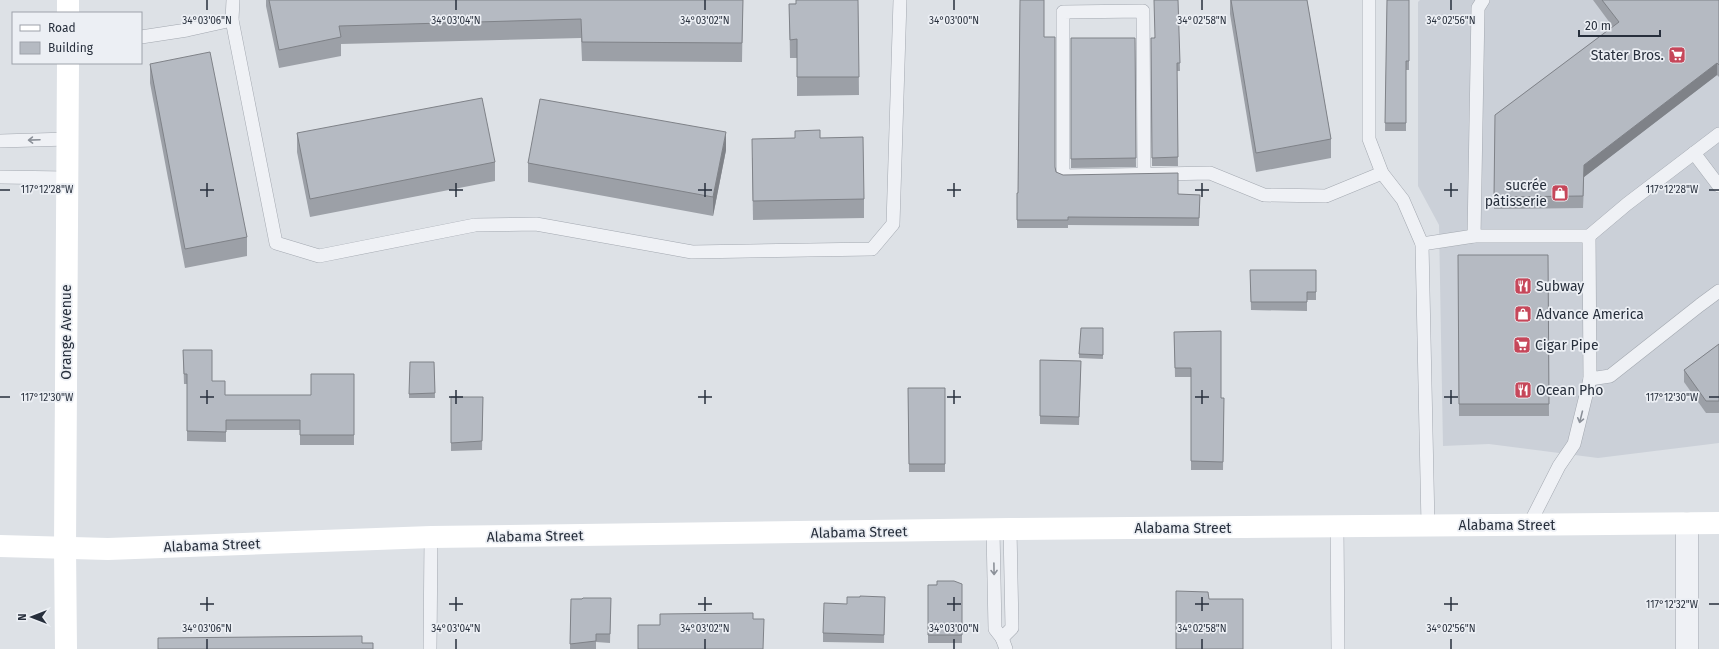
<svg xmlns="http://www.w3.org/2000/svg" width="1719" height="649" font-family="'Fira Sans',sans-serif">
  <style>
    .built { fill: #cbd0d8 }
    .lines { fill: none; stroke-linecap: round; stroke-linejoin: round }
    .lane-casing { stroke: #a3a8b0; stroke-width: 14 }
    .street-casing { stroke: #a3a8b0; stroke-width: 23 }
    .lane { stroke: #eff1f5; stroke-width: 13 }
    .street { stroke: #eff1f5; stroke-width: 22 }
    .secondary { stroke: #fff; stroke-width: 22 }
    .wall { fill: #9ca0a7 }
    .shaded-wall { fill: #7f8288 }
    .building { fill: #b5bac2; stroke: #7f8288 }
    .oneway { stroke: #8b9098 }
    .ticks { fill: none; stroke: #272f3c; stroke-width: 1.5 }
    .labels { text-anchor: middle; stroke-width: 3.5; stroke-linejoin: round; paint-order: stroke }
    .poi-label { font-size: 14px; fill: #272f3c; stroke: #eceff4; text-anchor: start }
    .street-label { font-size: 14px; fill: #272f3c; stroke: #eceff4 }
    .ticks-label { font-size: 10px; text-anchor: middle; fill: #272f3c; stroke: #eceff4; stroke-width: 3.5; stroke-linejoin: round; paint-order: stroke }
  </style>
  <rect width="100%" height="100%" fill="#dde1e6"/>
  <!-- built -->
  <polygon class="built" points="1420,0 1719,0 1719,443 1598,458 1489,444 1443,446 1439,225 1418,186 1418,2"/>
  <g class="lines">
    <!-- lane casing -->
    <g class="lane-casing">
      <g id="lane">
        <polyline points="233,0 232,20 276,243 319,256 475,225 536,224 692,252 872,249 893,224 900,0"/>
        <polyline points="1369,0 1369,139 1382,173 1403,200 1422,244 1428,525"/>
        <polyline points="141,37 187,30 232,20"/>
        <polyline points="0,141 68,139"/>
        <polyline points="1694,153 1719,186"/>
        <polyline points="1144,173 1143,11 1063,12 1063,176 1210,173 1264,195 1326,196 1382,173"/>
        <polyline points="0,177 67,178"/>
        <polyline points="1474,236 1478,8 1483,0"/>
        <polyline points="1589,236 1590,379 1610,376 1700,305 1719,291"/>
        <polyline points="1422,244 1474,236 1589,236 1627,204 1719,134"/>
        <polyline points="1529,525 1559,466 1574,444 1590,379"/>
        <polyline points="1337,527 1338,649"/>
        <polyline points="993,530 995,629 1002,638 1012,628 1010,529"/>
        <polyline points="1002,638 1006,649"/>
        <polyline points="430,649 431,537"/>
      </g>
    </g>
    <!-- street casing -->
    <g class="street-casing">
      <polyline id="street" points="1687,524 1687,649"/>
    </g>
    <!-- lane -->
    <use href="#lane" class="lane"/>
    <!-- street -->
    <use href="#street" class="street"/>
    <!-- secondary -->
    <g class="secondary">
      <polyline points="68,13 68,0"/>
      <polyline points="0,546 108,549 431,537 1010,529 1719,523"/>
      <polyline points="66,649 65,547 68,63"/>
    </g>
  </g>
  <!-- wall -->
  <g class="wall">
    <polygon points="266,0 743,0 742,62 582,61 581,38 341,44 341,56 279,68 266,6"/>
    <polygon points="858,0 859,95 797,96 797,58 790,58 789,4"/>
    <polygon points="1020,0 1072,0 1044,0 1044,37 1055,167 1056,172 1063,175 1178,194 1200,195 1199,226 1068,225 1068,228 1017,228 1017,193 1018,193"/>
    <polygon points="1178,0 1180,71 1177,71 1178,166 1152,166 1151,38 1154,38"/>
    <polygon points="1230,0 1307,0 1331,139 1331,158 1256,172 1230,14"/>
    <polygon points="1387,0 1409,0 1409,70 1406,70 1406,131 1385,131"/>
    <polygon points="1593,0 1719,0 1719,77 1717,75 1584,177 1583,208 1494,209 1495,115 1613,27"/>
    <polygon points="1071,38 1135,38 1136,167 1071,168"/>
    <polygon points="150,64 247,237 247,256 185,268 150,83"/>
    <polygon points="297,133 495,162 495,181 310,217 297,152"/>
    <polygon points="820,138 864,199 864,218 753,220 752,158"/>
    <polygon points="726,150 713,216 528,182 528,163"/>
    <polygon points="1458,255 1548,255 1549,416 1459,416"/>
    <polygon points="1250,270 1316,270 1316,300 1307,300 1307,311 1251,310"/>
    <polygon points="1103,328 1103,359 1079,358 1079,354"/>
    <polygon points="1174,332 1221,398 1224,398 1223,470 1191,470 1191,377 1175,377"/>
    <polygon points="1719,344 1719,413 1706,413 1684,382 1684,370"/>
    <polygon points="183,350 225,395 311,395 354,374 354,445 300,445 300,430 226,430 226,442 187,441 187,384 184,384"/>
    <polygon points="1040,360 1081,361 1079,425 1040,424"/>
    <polygon points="434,362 435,398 409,398 409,394"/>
    <polygon points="908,388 945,388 945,472 909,472"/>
    <polygon points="451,397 483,397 482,450 451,451"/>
    <polygon points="962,584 962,643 928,643 928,585"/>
    <polygon points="860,597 885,597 884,643 823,642 823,633 847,604"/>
    <polygon points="611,598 610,643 596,642 596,649 570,649 571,599"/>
  </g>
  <!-- shaded-wall -->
  <g class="shaded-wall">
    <polygon points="1717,63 1717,75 1584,177 1583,208 1584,165"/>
    <polygon points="726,132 726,150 713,216 713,197"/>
  </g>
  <!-- building -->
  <g class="building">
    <polygon points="269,0 743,0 742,43 582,42 581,19 339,26 341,37 279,50"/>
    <polygon points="796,0 858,0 859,77 797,77 797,39 790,40 789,4 796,4"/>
    <polygon points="1020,0 1044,0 1044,37 1055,37 1055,167 1056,172 1063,175 1178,173 1178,194 1200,195 1199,218 1068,217 1068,220 1017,220 1017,193 1018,193"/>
    <polygon points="1154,0 1178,0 1180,63 1177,63 1178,157 1152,158 1151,38 1155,38"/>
    <polygon points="1231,0 1307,0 1331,139 1256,153"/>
    <polygon points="1387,0 1409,0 1409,61 1406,61 1406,123 1385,123"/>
    <polygon points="1602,0 1719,0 1719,65 1717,63 1584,165 1583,196 1494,197 1495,115 1619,22"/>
    <polygon points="1071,38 1135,38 1136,158 1071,159"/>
    <polygon points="210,52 247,237 185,249 150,64"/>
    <polygon points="482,98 495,162 310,199 297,133"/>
    <polygon points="540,99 726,132 713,197 528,163"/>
    <polygon points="820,130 820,138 863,137 864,199 753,201 752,139 795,138 795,131"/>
    <polygon points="1458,255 1548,255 1549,404 1459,404"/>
    <polygon points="1250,270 1316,270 1316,292 1307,292 1307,302 1251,302"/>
    <polygon points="1081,328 1103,328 1103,355 1079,354"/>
    <polygon points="1221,331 1221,398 1224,398 1223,462 1191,461 1191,368 1175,368 1174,332"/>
    <polygon points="1719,344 1719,401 1706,401 1684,370"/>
    <polygon points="183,350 212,350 212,381 225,381 225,395 311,395 311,374 354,374 354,435 300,435 300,420 226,420 226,432 187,431 187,374 184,374"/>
    <polygon points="1040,360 1081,361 1079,417 1040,416"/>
    <polygon points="410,362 434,362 435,393 409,394"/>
    <polygon points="908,388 945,388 945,464 909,464"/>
    <polygon points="451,397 483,397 482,441 451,443"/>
    <polygon points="937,581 954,581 962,584 962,635 928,635 928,585 937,585"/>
    <polygon points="1176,591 1208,592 1209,599 1243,599 1243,649 1176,649"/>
    <polygon points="860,596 885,597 884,635 823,633 824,603 847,604 847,597 860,597"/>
    <polygon points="583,598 611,598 610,634 596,634 596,641 570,644 571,599 582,599"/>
    <polygon points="753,613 753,619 764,619 763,649 638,649 638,625 660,625 660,614"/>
    <polygon points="362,636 362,643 373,643 373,649 158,649 158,638"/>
  </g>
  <!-- one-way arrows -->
  <defs><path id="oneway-shaft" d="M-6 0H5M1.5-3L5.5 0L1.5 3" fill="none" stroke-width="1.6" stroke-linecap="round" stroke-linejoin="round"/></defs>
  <g class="oneway">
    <use href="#oneway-shaft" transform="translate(34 140) rotate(178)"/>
    <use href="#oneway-shaft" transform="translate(1581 417) rotate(104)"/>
    <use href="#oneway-shaft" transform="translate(994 569) rotate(89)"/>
  </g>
  <!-- ticks -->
  <path class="ticks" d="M 207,0 L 207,10M 456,0 L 456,10M 705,0 L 705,10M 954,0 L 954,10M 1202,0 L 1202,10M 1451,0 L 1451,10M 207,183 L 207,197M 456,183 L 456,197M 705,183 L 705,197M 954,183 L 954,197M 1202,183 L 1202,197M 1451,183 L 1451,197M 0,190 L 10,190M 200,190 L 214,190M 449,190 L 463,190M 698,190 L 712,190M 947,190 L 961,190M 1195,190 L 1209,190M 1444,190 L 1458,190M 1709,190 L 1719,190M 207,390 L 207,404M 456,390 L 456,404M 705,390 L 705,404M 954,390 L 954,404M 1202,390 L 1202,404M 1451,390 L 1451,404M 0,397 L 10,397M 200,397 L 214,397M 449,397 L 463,397M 698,397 L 712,397M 947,397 L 961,397M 1195,397 L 1209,397M 1444,397 L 1458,397M 1709,397 L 1719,397M 207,597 L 207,611M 456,597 L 456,611M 705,597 L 705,611M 954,597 L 954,611M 1202,597 L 1202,611M 1451,597 L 1451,611M 200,604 L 214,604M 449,604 L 463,604M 698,604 L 712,604M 947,604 L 961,604M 1195,604 L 1209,604M 1444,604 L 1458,604M 1709,604 L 1719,604M 207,639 L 207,649M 456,639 L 456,649M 705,639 L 705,649M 954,639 L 954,649M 1202,639 L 1202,649M 1451,639 L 1451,649"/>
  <!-- icons -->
  <defs>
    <g id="supermarket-square" transform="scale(0.9)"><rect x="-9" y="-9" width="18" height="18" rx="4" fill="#c6475a" stroke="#eceff4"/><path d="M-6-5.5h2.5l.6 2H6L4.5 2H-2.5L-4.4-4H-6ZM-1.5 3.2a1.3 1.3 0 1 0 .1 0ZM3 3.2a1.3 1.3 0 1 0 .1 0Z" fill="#fff"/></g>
    <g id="shop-square" transform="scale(0.9)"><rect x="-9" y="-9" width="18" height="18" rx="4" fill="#c6475a" stroke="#eceff4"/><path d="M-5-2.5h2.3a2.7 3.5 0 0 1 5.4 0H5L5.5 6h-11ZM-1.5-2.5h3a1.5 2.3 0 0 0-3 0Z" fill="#fff"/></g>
    <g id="restaurant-square" transform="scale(0.9)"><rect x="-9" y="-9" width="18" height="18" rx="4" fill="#c6475a" stroke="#eceff4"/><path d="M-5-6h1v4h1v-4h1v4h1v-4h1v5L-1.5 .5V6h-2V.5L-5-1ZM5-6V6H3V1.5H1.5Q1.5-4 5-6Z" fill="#fff"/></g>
  </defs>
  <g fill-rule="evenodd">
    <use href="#supermarket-square" x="1677" y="55"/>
    <use href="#shop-square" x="1560" y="193"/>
    <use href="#restaurant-square" x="1523" y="286"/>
    <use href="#shop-square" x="1523" y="314"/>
    <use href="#supermarket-square" x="1522" y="345"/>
    <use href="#restaurant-square" x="1523" y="390"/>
  </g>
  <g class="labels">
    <!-- poi labels -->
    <g class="poi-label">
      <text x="1664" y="60" text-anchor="end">Stater Bros.</text>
      <text x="1547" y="190" text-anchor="end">sucrée<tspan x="1547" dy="16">pâtisserie</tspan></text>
      <text x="1536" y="291">Subway</text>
      <text x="1536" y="319">Advance America</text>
      <text x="1535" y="350">Cigar Pipe</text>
      <text x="1536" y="395">Ocean Pho</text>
    </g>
    <!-- street labels -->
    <g class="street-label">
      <text transform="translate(66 332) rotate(-90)" y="5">Orange Avenue</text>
      <text x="1507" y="530">Alabama Street</text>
      <text x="1183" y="533">Alabama Street</text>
      <text transform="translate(859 532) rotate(-1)" y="5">Alabama Street</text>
      <text transform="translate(535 536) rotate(-1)" y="5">Alabama Street</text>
      <text transform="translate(212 545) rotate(-2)" y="5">Alabama Street</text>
    </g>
  </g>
  <g class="ticks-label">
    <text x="207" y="24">34°03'06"N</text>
    <text x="456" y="24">34°03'04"N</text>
    <text x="705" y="24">34°03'02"N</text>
    <text x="954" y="24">34°03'00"N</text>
    <text x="1202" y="24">34°02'58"N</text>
    <text x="1451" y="24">34°02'56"N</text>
    <text x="1672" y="193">117°12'28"W</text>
    <text x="47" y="193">117°12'28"W</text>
    <text x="1672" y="401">117°12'30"W</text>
    <text x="47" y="401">117°12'30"W</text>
    <text x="1672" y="608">117°12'32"W</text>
    <text x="207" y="632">34°03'06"N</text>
    <text x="456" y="632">34°03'04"N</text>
    <text x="705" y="632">34°03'02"N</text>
    <text x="954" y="632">34°03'00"N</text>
    <text x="1202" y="632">34°02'58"N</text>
    <text x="1451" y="632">34°02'56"N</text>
  </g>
  <!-- legend -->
  <rect x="12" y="12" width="130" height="52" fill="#eceff4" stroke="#9da2aa"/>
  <rect x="20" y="25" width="20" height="6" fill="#ffffff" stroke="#9da2aa"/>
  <text x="48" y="32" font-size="12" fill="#272f3c">Road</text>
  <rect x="20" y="42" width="20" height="12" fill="#b5bac2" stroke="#9da2aa"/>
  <text x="48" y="52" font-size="12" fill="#272f3c">Building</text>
  <!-- north arrow -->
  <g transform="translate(32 617) rotate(270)" stroke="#eceff4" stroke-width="3" paint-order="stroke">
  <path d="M0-3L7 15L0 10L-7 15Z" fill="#272f3c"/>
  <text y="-6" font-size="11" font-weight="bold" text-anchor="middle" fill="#272f3c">N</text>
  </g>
  <!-- scale -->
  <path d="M1579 30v6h81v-6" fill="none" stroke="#272f3c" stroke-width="2"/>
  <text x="1585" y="30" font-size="12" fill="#272f3c" stroke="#eceff4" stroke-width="3" paint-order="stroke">20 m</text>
</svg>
